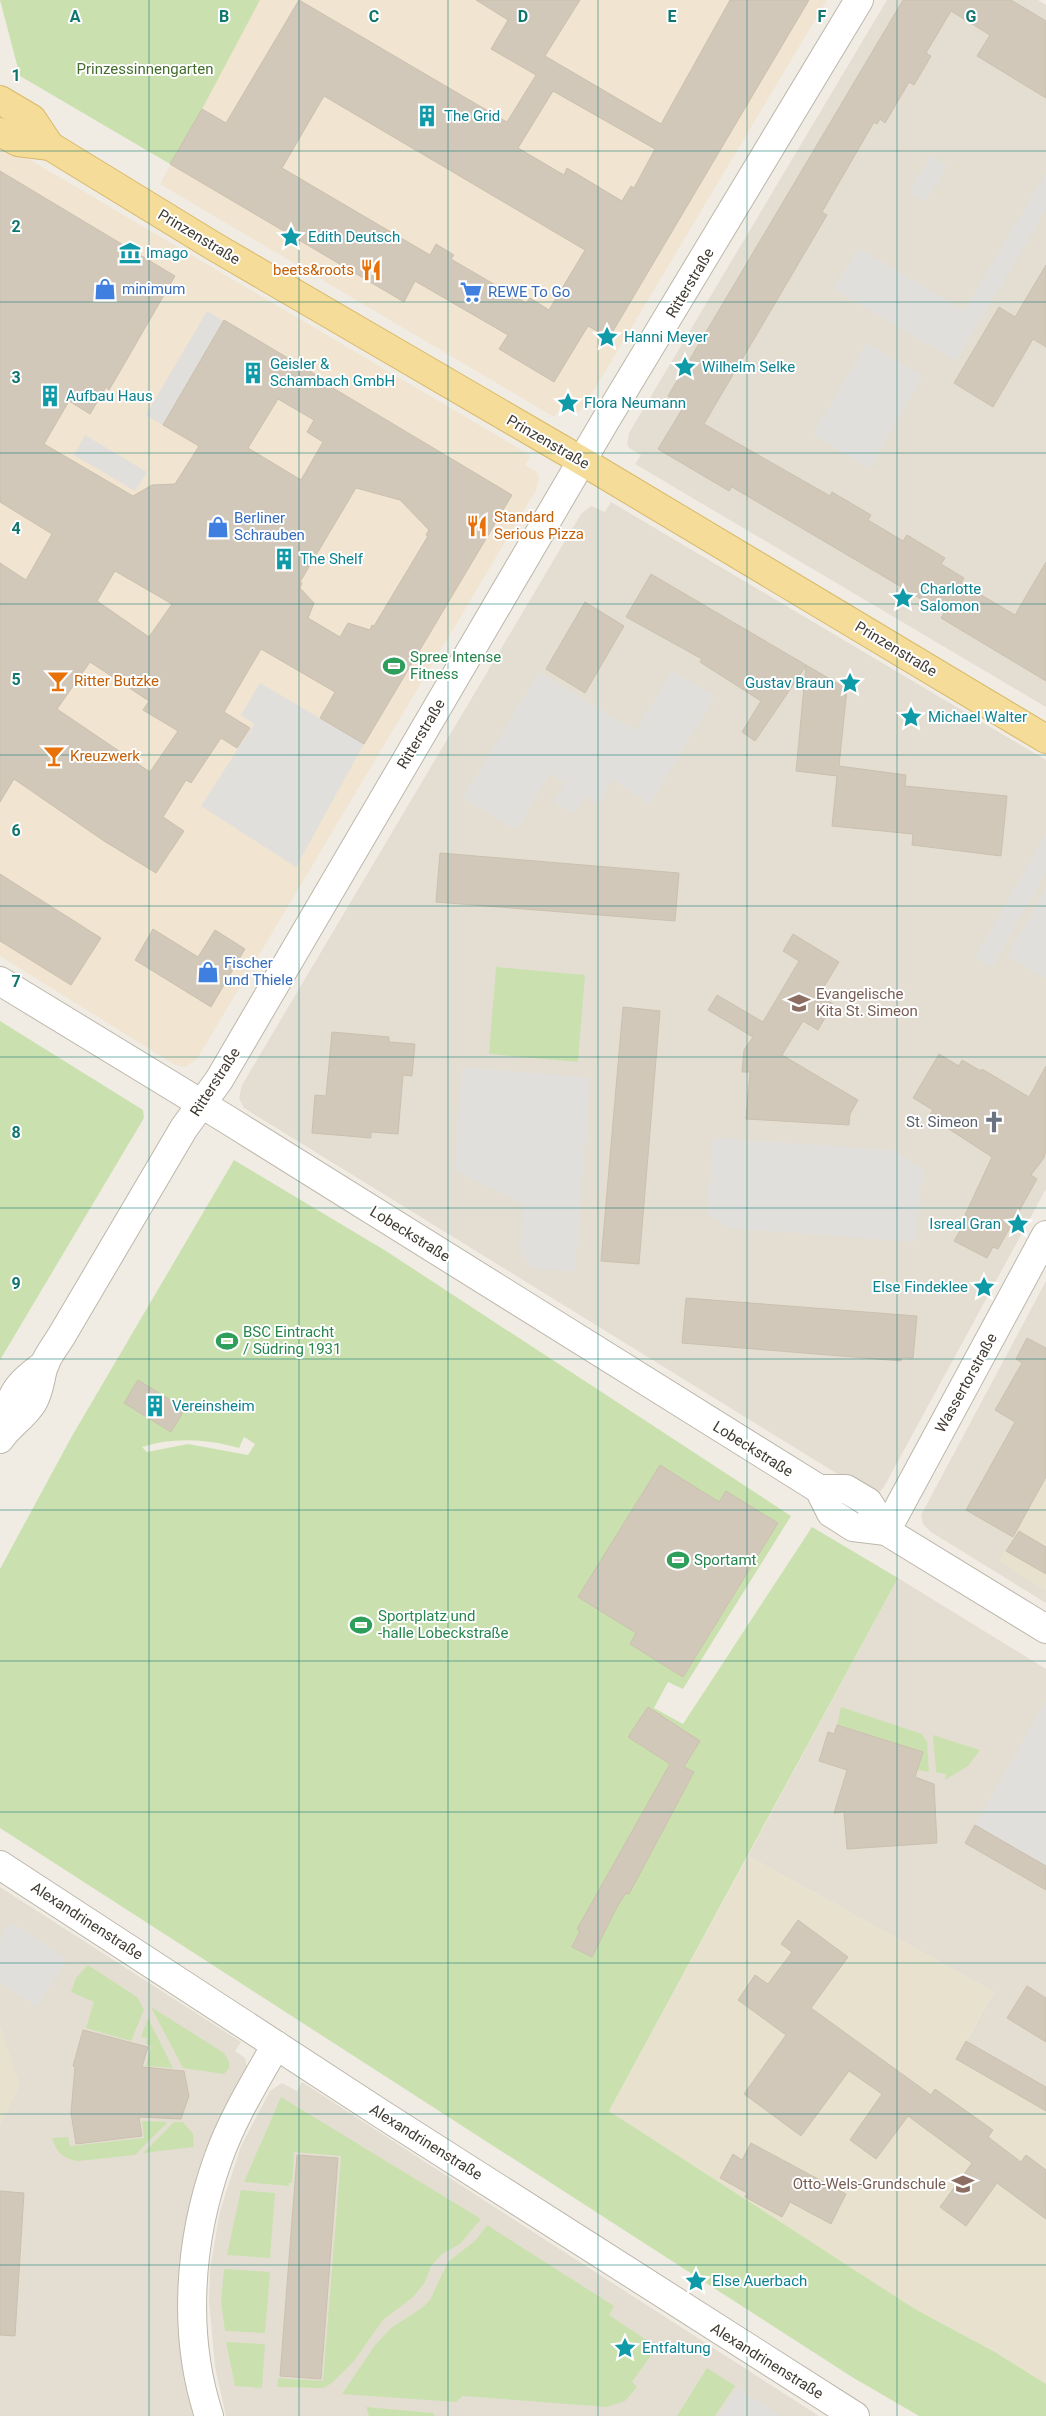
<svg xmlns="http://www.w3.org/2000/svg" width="1046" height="2416" font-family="Roboto,sans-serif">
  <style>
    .residential { fill: #e4ded2 }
    .commercial { fill: #f1e4d0 }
    .education { fill: #e8e1ce }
    .green { fill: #cae1af; fill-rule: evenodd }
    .parking { fill: #e1dfdc }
    .building { fill: #d1c8ba; stroke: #cbc0ae; fill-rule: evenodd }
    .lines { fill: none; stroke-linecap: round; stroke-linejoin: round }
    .minor-casing { stroke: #bdb7aa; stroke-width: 30 }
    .major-casing { stroke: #d8b96a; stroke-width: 30 }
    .minor { stroke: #fff; stroke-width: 28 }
    .major { stroke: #f5dc98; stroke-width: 28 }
    .grid { fill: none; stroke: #0f766e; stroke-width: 1; stroke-opacity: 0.55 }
    .labels { text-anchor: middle; stroke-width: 4; stroke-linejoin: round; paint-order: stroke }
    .park-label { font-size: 15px; fill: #446d2d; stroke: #fff }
    .culture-label { font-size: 15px; fill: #0d838f; stroke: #fff; text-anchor: start }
    .street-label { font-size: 15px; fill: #413c34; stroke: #fff }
    .food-label { font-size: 15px; fill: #c56008; stroke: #fff; text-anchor: start }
    .shop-label { font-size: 15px; fill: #366cbe; stroke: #fff; text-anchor: start }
    .leisure-label { font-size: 15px; fill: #27864d; stroke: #fff; text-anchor: start }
    .education-label { font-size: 15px; fill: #785e54; stroke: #fff; text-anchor: start }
    .worship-label { font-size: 15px; fill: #5b616d; stroke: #fff; text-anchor: end }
    .grid-label { font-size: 16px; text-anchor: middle; font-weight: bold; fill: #0f766e; stroke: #fff; stroke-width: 4; stroke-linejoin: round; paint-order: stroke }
  </style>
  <rect width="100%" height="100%" fill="#f0ece4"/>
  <!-- residential -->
  <g class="residential">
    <polygon points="887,0 1038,0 1046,5 1046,707 635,464 641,455 629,448 627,444 629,433"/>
    <polygon points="611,502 1046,760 1046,1189 885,1485 878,1495 870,1494 244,1108 239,1098 242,1085 581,514 591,506 605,512"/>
    <polygon points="1046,1281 1046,1603 931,1532 923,1524 921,1515"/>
    <polygon points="898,1578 1046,1669 1046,2111 956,2059 994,1992 748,1856"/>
    <polygon points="0,1887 241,2042 235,2051 245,2058 247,2068 223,2110 203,2156 187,2216 179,2263 178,2303 180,2349 184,2380 193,2416 0,2416"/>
    <polygon points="302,2082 510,2217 819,2416 226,2416 215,2367 209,2301 210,2269 220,2211 241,2146 270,2091 282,2083 297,2091"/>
  </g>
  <!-- commercial -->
  <g class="commercial">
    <polygon points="260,0 827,0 584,407 575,415 560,408 554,417 160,184"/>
    <polygon points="0,142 528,454 530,457 525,465 537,472 539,477 536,490 197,1059 185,1067 175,1065 0,956"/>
  </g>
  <!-- education -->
  <g class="education">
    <polygon points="1046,1477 1046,1591 999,1561"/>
    <polygon points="748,1856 994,1992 956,2058 1046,2111 1046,2384 995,2352 915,2309 609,2111"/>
    <polygon points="0,2026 20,2085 0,2125"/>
  </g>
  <!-- green -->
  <g class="green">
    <polygon points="0,0 260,0 202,109 170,164 20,76"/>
    <polygon points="496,967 585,975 578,1062 489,1054"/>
    <polygon points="0,1021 143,1110 144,1118 0,1360"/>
    <path d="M 234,1160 L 386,1251 L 791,1516 L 683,1689 L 668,1682 L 654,1708 L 683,1724 L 812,1527 L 898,1578 L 609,2111 L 915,2309 L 995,2352 L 1046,2384 L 1046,2416 L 919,2416 L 852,2377 L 0,1828 L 0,1569 L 72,1436 ZM 244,1437 L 255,1444 L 248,1455 L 188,1444 L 147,1452 L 142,1447 C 173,1437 207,1439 239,1448 Z"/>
    <polygon points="841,1707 922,1734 927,1742 929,1772 917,1770 923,1752 837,1725"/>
    <polygon points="933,1735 980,1750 968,1766 945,1780 946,1774 936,1772"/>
    <polygon points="88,1965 137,1997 144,2010 131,2041 86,2028 94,2002 71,1992 76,1978"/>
    <polygon points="151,2007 224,2053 229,2062 229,2068 224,2074 183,2068"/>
    <polygon points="148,2018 173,2068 146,2066 151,2046 146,2044 147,2038 141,2037"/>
    <polygon points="281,2097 481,2219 460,2244 442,2254 431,2266 425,2282 413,2297 383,2320 354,2361 332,2383 323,2388 277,2387 278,2378 323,2381 341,2156 294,2152 292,2183 289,2183 289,2186 244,2182"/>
    <path d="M 142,2121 L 168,2122 L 135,2155 L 78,2161 C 62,2158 57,2153 52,2138 L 68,2137 L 70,2146 L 144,2138 Z"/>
    <polygon points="174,2122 183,2122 193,2134 194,2147 143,2153"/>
    <polygon points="241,2190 275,2193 270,2258 227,2255"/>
    <polygon points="487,2225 614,2306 609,2315 657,2347 632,2382 637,2387 625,2401 607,2407 463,2396 456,2402 342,2394 375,2345 391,2328 423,2307 430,2300 448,2262 476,2240"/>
    <polygon points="224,2269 270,2272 265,2333 225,2331 221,2302"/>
    <polygon points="226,2342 265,2344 262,2388 235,2386"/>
    <polygon points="707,2368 735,2386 715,2416 677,2416"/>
    <polygon points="366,2407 434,2413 434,2416 369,2416"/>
  </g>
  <!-- parking -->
  <g class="parking">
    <polygon points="931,156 947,166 925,202 909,193"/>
    <polygon points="1046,173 1046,209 956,361 834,289 858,248 964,311"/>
    <polygon points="207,311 223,321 163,425 146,415"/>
    <polygon points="866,343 923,376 869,468 813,435"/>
    <polygon points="85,435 147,472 135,491 74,455"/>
    <polygon points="672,671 715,696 650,804 612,779 598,804 585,796 574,814 554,802 565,783 550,774 516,830 463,798 539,672 636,731"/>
    <polygon points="260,683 364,744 296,867 201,806 254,724 241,715"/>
    <polygon points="1046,834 1046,873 992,967 975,958"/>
    <polygon points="1046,888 1046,979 1007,956"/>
    <polygon points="462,1067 590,1078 575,1271 532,1268 520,1251 523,1204 454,1170"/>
    <polygon points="713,1138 892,1150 922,1169 916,1242 728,1228 708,1215"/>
    <polygon points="1045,1702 1046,1702 1046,1866 975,1825"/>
    <polygon points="11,1922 67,1959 37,2007 0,1982 0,1941"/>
    <polygon points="737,2388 780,2416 719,2416"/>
  </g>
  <!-- building -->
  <g class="building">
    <path d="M 299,0 L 507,122 L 536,75 L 491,49 L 508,20 L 476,0 L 580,0 L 545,56 L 661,124 L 730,0 L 809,0 L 609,338 L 588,326 L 554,382 L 499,349 L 508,335 L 415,281 L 404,302 L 170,164 L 202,109 L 226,123 ZM 553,91 L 655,149 L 634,188 L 631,186 L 622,201 L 567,168 L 564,175 L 518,148 ZM 324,96 L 585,250 L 549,310 L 530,298 L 526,303 L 451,259 L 454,255 L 436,244 L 430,255 L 282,168 Z"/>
    <polygon points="903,0 1011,0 1046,21 1046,98 977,56 990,35 951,11 926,53 931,56 914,85 909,82 885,123 880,119 877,124 874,122 822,212 827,215 704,424 830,496 832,492 871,515 868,520 903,541 907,535 945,558 941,564 964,578 961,583 1015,615 1046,562 1046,681 941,618 944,613 888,579 732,487 729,491 658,449 684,406 668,396"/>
    <path d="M 0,171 L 175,276 L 119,373 L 109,390 L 106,387 L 90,414 L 69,401 L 44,444 L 133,496 L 152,485 L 175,484 L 199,446 L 163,425 L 224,320 L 325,380 L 334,386 L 333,388 L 512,495 L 364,744 L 320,718 L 335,692 L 261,649 L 224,712 L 250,728 L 237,748 L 221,738 L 191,783 L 186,780 L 163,817 L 184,831 L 156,873 L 104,841 L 14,779 L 0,802 L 0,563 L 26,580 L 52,534 L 0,502 ZM 278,399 L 314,420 L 307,432 L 323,442 L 301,480 L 248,448 ZM 356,488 L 400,500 L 429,530 L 426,535 L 428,536 L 374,626 L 372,625 L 370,630 L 348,623 L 340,637 L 308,618 L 314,603 L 300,588 L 302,583 L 300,582 ZM 115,571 L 172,604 L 149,637 L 97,601 ZM 90,662 L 149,701 L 143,710 L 178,731 L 150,772 L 57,709 Z"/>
    <polygon points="1046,265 1046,347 1033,339 993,407 954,383 999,307 1015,317"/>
    <polygon points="651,574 847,689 839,766 906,775 905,786 1007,796 1001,856 912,845 913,834 832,826 837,776 796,771 806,666 755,741 742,732 761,701 700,662 702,659 626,617"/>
    <polygon points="585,602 624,626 585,693 546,669"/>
    <polygon points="440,853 679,873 675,921 436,902"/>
    <polygon points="0,874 101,938 71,985 0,941"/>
    <polygon points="153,929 198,957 215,930 245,949 211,1007 135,960"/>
    <polygon points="793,934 839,962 819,995 833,1004 818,1030 803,1021 782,1055 858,1100 850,1114 849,1125 746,1119 750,1072 742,1072 744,1050 753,1037 708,1010 717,995 763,1022 799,961 783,951"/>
    <polygon points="623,1007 660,1011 639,1264 601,1261"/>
    <polygon points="332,1032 389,1037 389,1042 415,1044 412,1076 403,1075 398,1134 371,1132 371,1138 312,1133 315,1095 326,1096"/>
    <polygon points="939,1054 959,1066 962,1060 981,1071 982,1069 1029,1097 1046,1066 1046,1150 1044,1158 1031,1175 1037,1179 998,1249 993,1247 987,1258 954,1241 968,1217 965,1215 992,1157 929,1116 933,1110 913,1098"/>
    <polygon points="686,1298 917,1316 913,1358 901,1357 901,1361 682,1343"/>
    <polygon points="1027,1338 1046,1348 1046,1477 1013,1537 966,1510 1015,1422 995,1410 1022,1363 1016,1359"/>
    <polygon points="138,1380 185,1409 171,1432 124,1403"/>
    <polygon points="660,1465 719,1502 726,1491 778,1523 683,1677 630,1644 636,1633 578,1597"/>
    <polygon points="1019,1531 1046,1547 1046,1574 1006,1551"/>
    <polygon points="648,1707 700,1741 684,1767 694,1772 629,1894 626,1893 617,1907 592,1957 572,1947 580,1931 577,1929 670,1764 628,1737"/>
    <polygon points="837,1725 923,1752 915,1777 934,1784 937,1843 847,1849 844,1812 834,1813 847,1770 819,1761 828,1732 834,1734"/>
    <polygon points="975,1825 1046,1866 1046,1890 965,1843"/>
    <polygon points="798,1920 848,1957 811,2008 931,2095 935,2089 993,2130 988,2137 1021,2162 1026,2155 1046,2170 1046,2219 997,2183 966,2226 940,2207 972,2163 908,2116 876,2159 850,2140 882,2094 849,2071 801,2136 744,2094 786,2035 738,2000 755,1975 768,1984 792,1952 781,1944"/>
    <polygon points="1027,1986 1046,1998 1046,2042 1007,2018"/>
    <polygon points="83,2030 148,2047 142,2067 184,2071 189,2096 181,2119 139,2117 142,2136 76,2144 71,2113 75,2067 73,2066"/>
    <polygon points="966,2041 1046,2087 1046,2111 956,2059"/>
    <polygon points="751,2143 846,2194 831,2224 790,2202 782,2217 745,2197 747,2193 720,2178 733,2154 742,2160"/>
    <polygon points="297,2155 338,2158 321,2379 280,2376"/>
    <polygon points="0,2191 24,2193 15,2336 0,2335"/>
  </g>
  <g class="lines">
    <!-- minor casing -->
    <g class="minor-casing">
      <g id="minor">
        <polyline points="0,981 228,1120 819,1489 831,1513 836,1516 853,1527 886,1531 1046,1629"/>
        <path d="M 4,1432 C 10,1394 14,1387 45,1364"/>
        <path d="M 0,1439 C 9,1425 24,1417 33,1402 C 40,1390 40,1378 44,1365 C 48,1355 56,1345 62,1335 L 184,1128 L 219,1080 L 604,423 L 859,0"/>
        <polyline points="819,1489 846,1489 868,1502 886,1531"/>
        <polyline points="886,1531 1046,1235"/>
        <polyline points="0,1865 380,2113 855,2416"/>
        <path d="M 209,2416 C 182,2334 189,2240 218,2159 C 232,2119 255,2082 276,2045"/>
      </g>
    </g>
    <!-- major casing -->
    <g class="major-casing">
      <g id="major">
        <polyline points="0,100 32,119 50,146 215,247 582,461 1046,739"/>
        <polyline points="0,132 18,142 50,146"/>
      </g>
    </g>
    <!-- minor -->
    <use href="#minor" class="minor"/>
    <!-- major -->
    <use href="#major" class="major"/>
  </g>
  <!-- grid -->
  <path class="grid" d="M 149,0 L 149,2416M 299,0 L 299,2416M 448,0 L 448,2416M 598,0 L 598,2416M 747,0 L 747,2416M 897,0 L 897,2416M 0,151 L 1046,151M 0,302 L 1046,302M 0,453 L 1046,453M 0,604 L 1046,604M 0,755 L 1046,755M 0,906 L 1046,906M 0,1057 L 1046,1057M 0,1208 L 1046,1208M 0,1359 L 1046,1359M 0,1510 L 1046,1510M 0,1661 L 1046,1661M 0,1812 L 1046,1812M 0,1963 L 1046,1963M 0,2114 L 1046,2114M 0,2265 L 1046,2265"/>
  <!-- icons -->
  <defs>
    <g id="building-bare" transform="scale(1.725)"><path d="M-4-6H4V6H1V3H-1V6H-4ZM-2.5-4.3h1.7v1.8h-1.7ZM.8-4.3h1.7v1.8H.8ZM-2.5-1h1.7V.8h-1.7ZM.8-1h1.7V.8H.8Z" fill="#0f9aa8" stroke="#fff" stroke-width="2.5" paint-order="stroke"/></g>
    <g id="sight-bare" transform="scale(1.725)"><path d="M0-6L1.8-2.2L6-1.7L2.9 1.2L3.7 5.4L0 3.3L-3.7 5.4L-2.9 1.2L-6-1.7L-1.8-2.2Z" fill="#0f9aa8" stroke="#fff" stroke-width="2.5" paint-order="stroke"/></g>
    <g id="museum-bare" transform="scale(1.725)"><path d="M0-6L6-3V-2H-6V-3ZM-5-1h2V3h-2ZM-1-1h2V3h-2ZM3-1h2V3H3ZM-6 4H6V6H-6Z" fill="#0f9aa8" stroke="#fff" stroke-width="2.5" paint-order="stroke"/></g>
    <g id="restaurant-bare" transform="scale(1.725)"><path d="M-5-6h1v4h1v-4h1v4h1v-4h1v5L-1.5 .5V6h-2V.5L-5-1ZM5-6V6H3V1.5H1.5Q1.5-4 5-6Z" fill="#e8710a" stroke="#fff" stroke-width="2.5" paint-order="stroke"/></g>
    <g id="shop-bare" transform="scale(1.725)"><path d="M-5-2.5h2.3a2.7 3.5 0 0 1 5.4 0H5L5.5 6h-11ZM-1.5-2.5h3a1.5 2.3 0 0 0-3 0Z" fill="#3f7fe0" stroke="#fff" stroke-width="2.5" paint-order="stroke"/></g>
    <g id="supermarket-bare" transform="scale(1.725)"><path d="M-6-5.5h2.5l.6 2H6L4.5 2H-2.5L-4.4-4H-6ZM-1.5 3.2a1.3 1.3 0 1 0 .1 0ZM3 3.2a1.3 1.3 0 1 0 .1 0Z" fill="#3f7fe0" stroke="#fff" stroke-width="2.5" paint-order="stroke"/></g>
    <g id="stadium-bare" transform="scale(1.725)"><path d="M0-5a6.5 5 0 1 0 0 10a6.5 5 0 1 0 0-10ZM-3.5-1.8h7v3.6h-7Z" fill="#2e9e5b" stroke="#fff" stroke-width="2.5" paint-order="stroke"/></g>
    <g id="bar-bare" transform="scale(1.725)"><path d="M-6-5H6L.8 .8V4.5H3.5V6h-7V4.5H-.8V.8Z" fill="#e8710a" stroke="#fff" stroke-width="2.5" paint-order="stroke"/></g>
    <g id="school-bare" transform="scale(1.725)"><path d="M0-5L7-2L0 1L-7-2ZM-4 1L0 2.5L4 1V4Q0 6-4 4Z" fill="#8d6e63" stroke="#fff" stroke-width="2.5" paint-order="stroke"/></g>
    <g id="church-bare" transform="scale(1.725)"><path d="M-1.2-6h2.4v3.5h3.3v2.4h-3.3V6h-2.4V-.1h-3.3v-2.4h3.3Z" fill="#6b7280" stroke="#fff" stroke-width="2.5" paint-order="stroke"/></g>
  </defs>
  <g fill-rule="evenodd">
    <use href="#building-bare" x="427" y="116"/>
    <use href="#sight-bare" x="291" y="237"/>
    <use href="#museum-bare" x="130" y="253"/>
    <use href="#restaurant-bare" x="371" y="270"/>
    <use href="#shop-bare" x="105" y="289"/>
    <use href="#supermarket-bare" x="471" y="292"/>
    <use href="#sight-bare" x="607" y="337"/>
    <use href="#sight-bare" x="685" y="367"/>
    <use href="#building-bare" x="253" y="373"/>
    <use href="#building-bare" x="50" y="396"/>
    <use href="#sight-bare" x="568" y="403"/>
    <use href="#restaurant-bare" x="477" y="526"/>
    <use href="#shop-bare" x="218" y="527"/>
    <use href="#building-bare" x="284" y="559"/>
    <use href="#sight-bare" x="903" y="598"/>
    <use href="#stadium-bare" x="394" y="666"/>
    <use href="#bar-bare" x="58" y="681"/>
    <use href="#sight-bare" x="850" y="683"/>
    <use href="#sight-bare" x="911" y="717"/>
    <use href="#bar-bare" x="54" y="756"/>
    <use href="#shop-bare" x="208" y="972"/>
    <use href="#school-bare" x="799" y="1003"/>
    <use href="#church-bare" x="994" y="1122"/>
    <use href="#sight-bare" x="1018" y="1224"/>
    <use href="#sight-bare" x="984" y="1287"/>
    <use href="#stadium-bare" x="227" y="1341"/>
    <use href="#building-bare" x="155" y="1406"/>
    <use href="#stadium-bare" x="678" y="1560"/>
    <use href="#stadium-bare" x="361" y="1625"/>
    <use href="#school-bare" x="963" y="2184"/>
    <use href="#sight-bare" x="696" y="2281"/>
    <use href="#sight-bare" x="625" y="2348"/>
  </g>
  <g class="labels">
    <!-- park labels -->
    <g class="park-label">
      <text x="145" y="74">Prinzessinnengarten</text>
    </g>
    <!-- culture labels -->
    <g class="culture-label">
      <text x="444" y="121">The Grid</text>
      <text x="308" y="242">Edith Deutsch</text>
      <text x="146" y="258">Imago</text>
      <text x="624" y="342">Hanni Meyer</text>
      <text x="270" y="369">Geisler &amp;<tspan x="270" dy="17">Schambach GmbH</tspan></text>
      <text x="702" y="372">Wilhelm Selke</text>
      <text x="66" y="401">Aufbau Haus</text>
      <text x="584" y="408">Flora Neumann</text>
      <text x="300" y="564">The Shelf</text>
      <text x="920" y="594">Charlotte<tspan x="920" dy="17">Salomon</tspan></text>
      <text x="834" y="688" text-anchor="end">Gustav Braun</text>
      <text x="928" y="722">Michael Walter</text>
      <text x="1001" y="1229" text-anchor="end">Isreal Gran</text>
      <text x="968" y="1292" text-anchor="end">Else Findeklee</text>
      <text x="172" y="1411">Vereinsheim</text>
      <text x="712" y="2286">Else Auerbach</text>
      <text x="642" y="2353">Entfaltung</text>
    </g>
    <!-- street labels -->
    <g class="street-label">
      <text transform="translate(199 237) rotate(31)" y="5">Prinzenstraße</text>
      <text transform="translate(690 283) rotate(-59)" y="5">Ritterstraße</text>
      <text transform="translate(548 442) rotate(30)" y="5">Prinzenstraße</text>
      <text transform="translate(896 649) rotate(31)" y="5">Prinzenstraße</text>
      <text transform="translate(421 734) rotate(-59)" y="5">Ritterstraße</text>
      <text transform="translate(215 1082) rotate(-57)" y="5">Ritterstraße</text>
      <text transform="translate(410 1234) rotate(32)" y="5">Lobeckstraße</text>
      <text transform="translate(966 1383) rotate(-61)" y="5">Wassertorstraße</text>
      <text transform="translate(753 1449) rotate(32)" y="5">Lobeckstraße</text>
      <text transform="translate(87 1921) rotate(33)" y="5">Alexandrinenstraße</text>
      <text transform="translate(426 2142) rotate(32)" y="5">Alexandrinenstraße</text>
      <text transform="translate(767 2361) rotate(32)" y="5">Alexandrinenstraße</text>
    </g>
    <!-- food labels -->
    <g class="food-label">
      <text x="354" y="275" text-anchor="end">beets&amp;roots</text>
      <text x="494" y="522">Standard<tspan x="494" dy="17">Serious Pizza</tspan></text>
      <text x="74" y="686">Ritter Butzke</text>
      <text x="70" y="761">Kreuzwerk</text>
    </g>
    <!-- shop labels -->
    <g class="shop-label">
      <text x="122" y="294">minimum</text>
      <text x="488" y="297">REWE To Go</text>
      <text x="234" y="523">Berliner<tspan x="234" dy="17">Schrauben</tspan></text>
      <text x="224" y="968">Fischer<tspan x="224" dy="17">und Thiele</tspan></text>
    </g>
    <!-- leisure labels -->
    <g class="leisure-label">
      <text x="410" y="662">Spree Intense<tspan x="410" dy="17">Fitness</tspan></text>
      <text x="243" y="1337">BSC Eintracht<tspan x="243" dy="17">/ Südring 1931</tspan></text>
      <text x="694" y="1565">Sportamt</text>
      <text x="378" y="1621">Sportplatz und<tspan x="378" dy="17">-halle Lobeckstraße</tspan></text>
    </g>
    <!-- education labels -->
    <g class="education-label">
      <text x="816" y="999">Evangelische<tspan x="816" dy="17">Kita St. Simeon</tspan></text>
      <text x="946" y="2189" text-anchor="end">Otto-Wels-Grundschule</text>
    </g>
    <!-- worship labels -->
    <g class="worship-label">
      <text x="978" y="1127">St. Simeon</text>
    </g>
  </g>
  <g class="grid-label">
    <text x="75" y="22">A</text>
    <text x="224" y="22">B</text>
    <text x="374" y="22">C</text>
    <text x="523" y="22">D</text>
    <text x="672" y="22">E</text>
    <text x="822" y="22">F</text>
    <text x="971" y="22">G</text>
    <text x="16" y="81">1</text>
    <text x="16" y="232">2</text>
    <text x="16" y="383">3</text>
    <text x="16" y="534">4</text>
    <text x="16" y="685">5</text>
    <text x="16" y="836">6</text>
    <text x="16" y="987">7</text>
    <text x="16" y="1138">8</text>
    <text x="16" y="1289">9</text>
  </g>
</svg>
